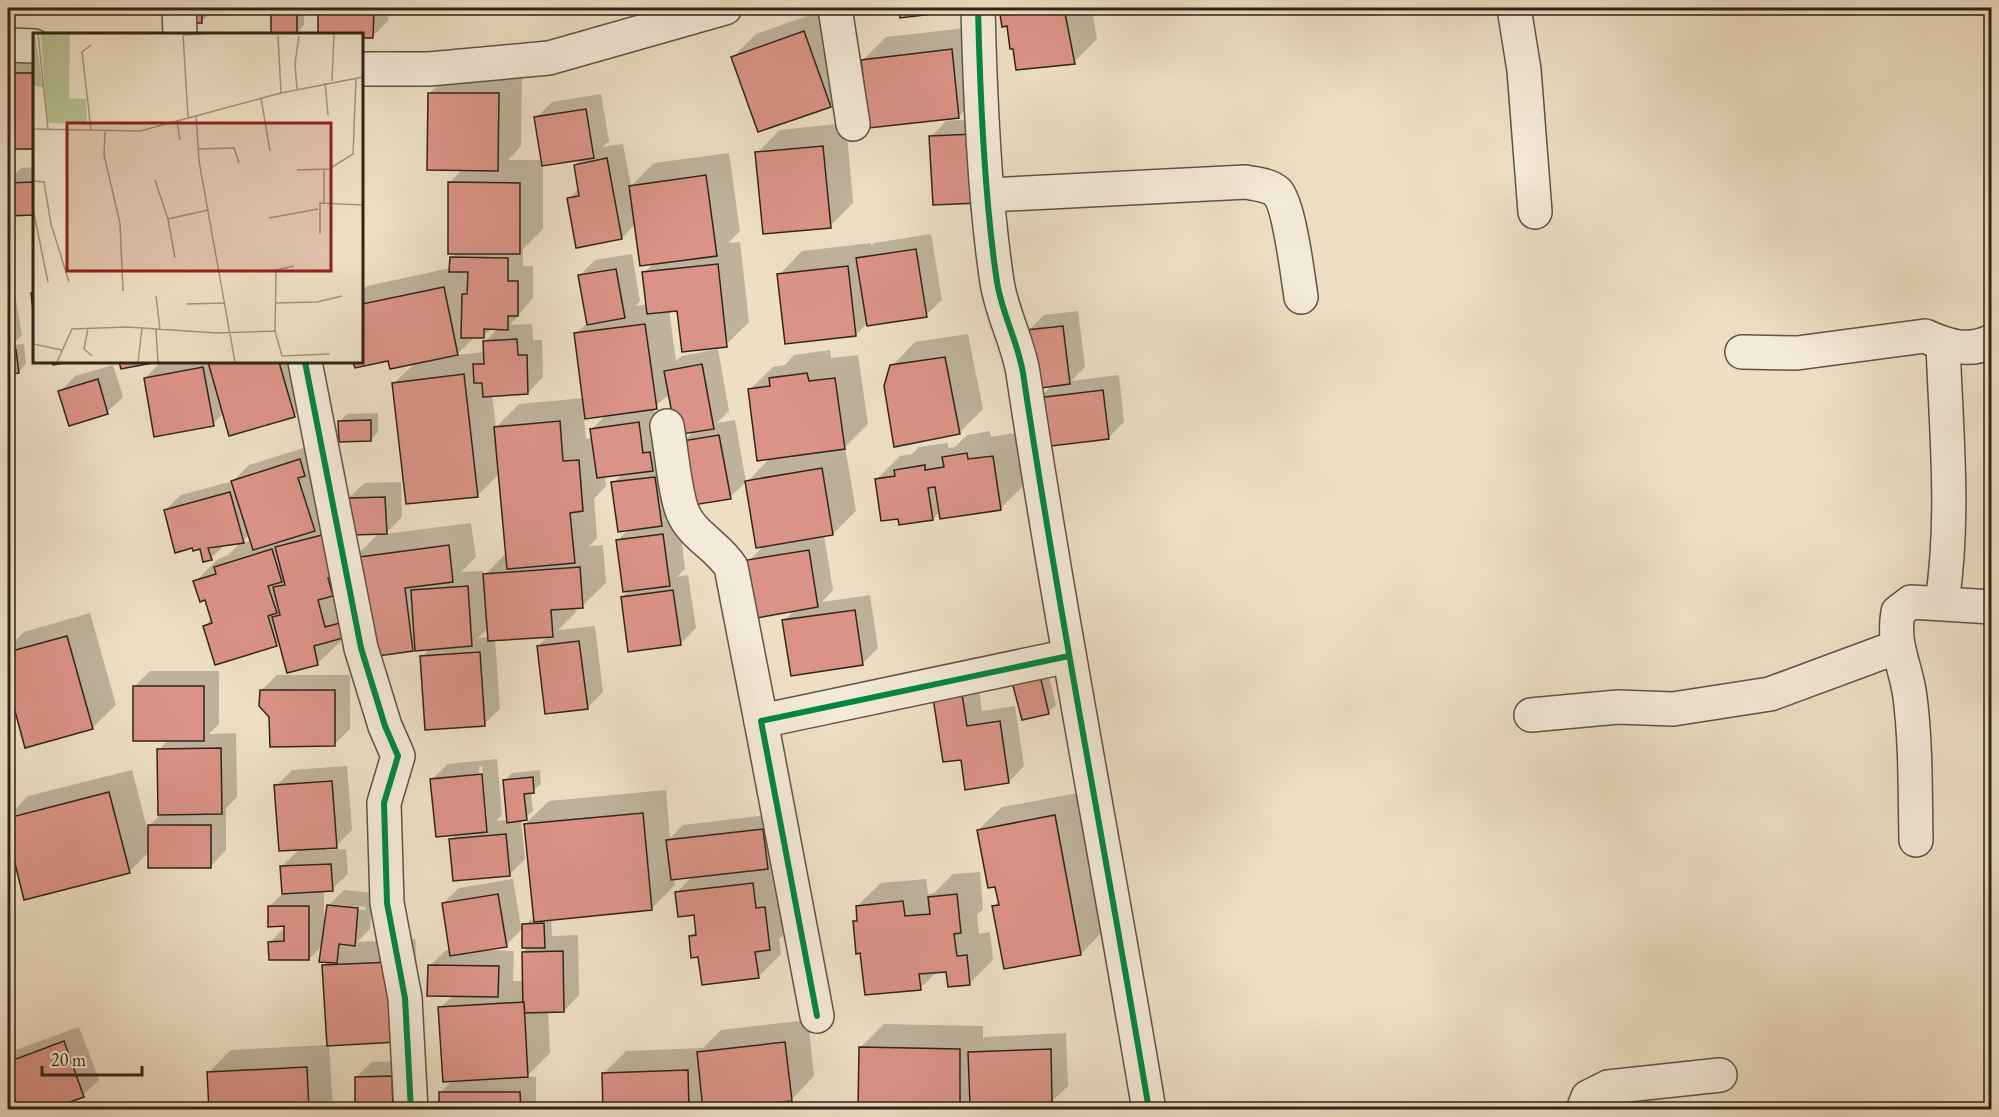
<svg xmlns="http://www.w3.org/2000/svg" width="1999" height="1117" font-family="'EB Garamond',serif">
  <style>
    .shadow { fill: #0003; fill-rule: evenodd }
    .building { fill: #db9387; stroke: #302518; stroke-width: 1.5 }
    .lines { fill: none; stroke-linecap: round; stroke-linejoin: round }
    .minor-casing { stroke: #605443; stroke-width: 36 }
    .minor { stroke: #f4ead9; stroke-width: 33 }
    .cycleway-casing { stroke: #f4ead9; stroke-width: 10 }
    .cycleway { stroke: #00873e; stroke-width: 6 }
    .inset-road { fill: none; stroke: #a2957f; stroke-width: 1.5 }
    .view { fill: #8f2418; fill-opacity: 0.15; stroke: #8f2418; stroke-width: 3 }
    .inset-edge { fill: none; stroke: #302518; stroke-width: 3 }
  </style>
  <rect width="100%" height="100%" fill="#eedfc4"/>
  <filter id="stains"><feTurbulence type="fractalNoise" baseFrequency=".00333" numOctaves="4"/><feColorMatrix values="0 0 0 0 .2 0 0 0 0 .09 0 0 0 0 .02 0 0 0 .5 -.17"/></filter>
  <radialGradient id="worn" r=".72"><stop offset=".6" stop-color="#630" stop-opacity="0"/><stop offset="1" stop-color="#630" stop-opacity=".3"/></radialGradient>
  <!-- shadow -->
  <g class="shadow">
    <polygon points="194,8 209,8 209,14 201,22 188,22"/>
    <polygon points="280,8 304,8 304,25 297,33 272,15"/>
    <polygon points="320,8 388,8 388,21 372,37 319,34"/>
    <polygon points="900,8 959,8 901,17"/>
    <polygon points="1001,8 1092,8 1097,39 1074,62 1008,24 1003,25"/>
    <polygon points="827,9 853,82 830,106 733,57 756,34"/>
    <polygon points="974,27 982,93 958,117 863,60 886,37"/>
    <polygon points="27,50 34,50 34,148 8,148 8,69"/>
    <path d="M 453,70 L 522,70 L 521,146 L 508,160 L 543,160 L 536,118 L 552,102 L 601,94 L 609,141 L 602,147 L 623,144 L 631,186 L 654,163 L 729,153 L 740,231 L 728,243 L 740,242 L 749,322 L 726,345 L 678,309 L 669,310 L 676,361 L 682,356 L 718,349 L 729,411 L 717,423 L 735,420 L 746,482 L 730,497 L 683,442 L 695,430 L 670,394 L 654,407 L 658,439 L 677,509 L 665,521 L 679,519 L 685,569 L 677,577 L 688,575 L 696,628 L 680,644 L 622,597 L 630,590 L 618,540 L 629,529 L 613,483 L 622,474 L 605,476 L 606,486 L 594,499 L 597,538 L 589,546 L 603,545 L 606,583 L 582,606 L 575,607 L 576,612 L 558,630 L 595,626 L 603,692 L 587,708 L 538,646 L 549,635 L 495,639 L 500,709 L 484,724 L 422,657 L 430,648 L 416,645 L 412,650 L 367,613 L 340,638 L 341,641 L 317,664 L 280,640 L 276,644 L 205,626 L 212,618 L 206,598 L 195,582 L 218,559 L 228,555 L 242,541 L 226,544 L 211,558 L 165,510 L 181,495 L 233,481 L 249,465 L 316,444 L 330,514 L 365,483 L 401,482 L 402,517 L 385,534 L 471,523 L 476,557 L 461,572 L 483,571 L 484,576 L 507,552 L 500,473 L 478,495 L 394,383 L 415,363 L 389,359 L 356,366 L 355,362 L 362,362 L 362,291 L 367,286 L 451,268 L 451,258 L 457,252 L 449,183 L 463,169 L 430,93 ZM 582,158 L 575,165 L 579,188 L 569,199 L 622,238 L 636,223 L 654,263 L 644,273 L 647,304 L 636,306 L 640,301 L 632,254 L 595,260 L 579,276 L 588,322 L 576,334 L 584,398 L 519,404 L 496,427 L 492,395 L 528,393 L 543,377 L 542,340 L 533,340 L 532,324 L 510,325 L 533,298 L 533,266 L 523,266 L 523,249 L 543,229 L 543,165 ZM 492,328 L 498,328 L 485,342 L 485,352 L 456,355 L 475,337 L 483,337 ZM 607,414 L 592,429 L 593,438 L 586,439 L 584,417 ZM 379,533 L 359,553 L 354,534 ZM 250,534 L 252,540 L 240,544 ZM 488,628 L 489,637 L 478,638 Z"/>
    <polygon points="990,118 935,204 931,137 946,121"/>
    <polygon points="846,123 853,203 830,226 757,153 780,130"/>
    <polygon points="34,167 34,214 8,215 8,181 21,168"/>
    <polygon points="931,234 942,300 926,315 867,323 856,335 779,275 802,251 871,243 871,246 874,243"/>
    <polygon points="8,257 11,257 13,282 8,288"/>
    <polygon points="15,294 22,335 12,345 24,344 26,364 19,371 8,373 8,295"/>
    <polygon points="1078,311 1085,367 1071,381 1119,375 1124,422 1108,438 1039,399 1052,385 1028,331 1044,315"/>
    <polygon points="968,334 983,409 960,432 895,445 892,366 915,342"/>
    <polygon points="830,350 831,358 858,355 868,424 845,447 856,511 833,534 824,535 833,590 822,602 870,595 878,648 862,664 784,621 795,610 749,561 764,545 747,482 771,457 749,390 773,367 785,365 794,355"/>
    <polygon points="161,362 308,362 317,392 294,416 224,413 213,424 145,378"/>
    <polygon points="113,365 123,397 107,412 60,392 75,376"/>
    <polygon points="378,413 378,432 371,440 340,421 347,414"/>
    <polygon points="990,431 991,437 1015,433 1024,485 1000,509 940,511 933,519 899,517 877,479 900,456 912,454 919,447 948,443 948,448 955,447 967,435"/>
    <polygon points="90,613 116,705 92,728 26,746 8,679 8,648 24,632"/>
    <polygon points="1046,664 1056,705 1048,712 1023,718"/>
    <polygon points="150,671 219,671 219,724 209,734 236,733 237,797 226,808 226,850 211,866 150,851 129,872 26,898 8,829 8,817 28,796 132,770 147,828 162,813 159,750 169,739 134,687"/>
    <polygon points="277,675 350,675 350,729 334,745 271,717 261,691"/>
    <polygon points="978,679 982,711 1015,706 1024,766 1009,782 962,758 935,699"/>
    <path d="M 497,759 L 502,815 L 496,821 L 509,820 L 504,781 L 512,773 L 540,770 L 541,784 L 531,792 L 533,811 L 521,820 L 525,859 L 509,875 L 451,840 L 457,833 L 432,779 L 448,764 ZM 482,766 L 487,819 L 484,819 L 479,767 Z"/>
    <path d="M 347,766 L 352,830 L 336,846 L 326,847 L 326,850 L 346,849 L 348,874 L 332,889 L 324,890 L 324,920 L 328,906 L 344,890 L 373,893 L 370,929 L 357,942 L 415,939 L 420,1017 L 329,1045 L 333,1110 L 210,1110 L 208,1073 L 231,1050 L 328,1045 L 323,966 L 329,961 L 323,945 L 309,959 L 270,942 L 287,925 L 269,907 L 283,893 L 281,867 L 300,849 L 276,786 L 292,770 ZM 339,905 L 366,907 L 366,910 L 339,908 Z"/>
    <path d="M 666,790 L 670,838 L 683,825 L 778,814 L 793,925 L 779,939 L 781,954 L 758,977 L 700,956 L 691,936 L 697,930 L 695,913 L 677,892 L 693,876 L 674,878 L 675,885 L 651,909 L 551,918 L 552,936 L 578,935 L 579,995 L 564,1011 L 548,1011 L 550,1053 L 526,1077 L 536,1077 L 536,1110 L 440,1110 L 440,1093 L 453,1080 L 440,1008 L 453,995 L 430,966 L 446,950 L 451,950 L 443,903 L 459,888 L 513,879 L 521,927 L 535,917 L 525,824 L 549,801 ZM 523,928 L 529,947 L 523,952 L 525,981 L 513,981 L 514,951 L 485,950 L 506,945 Z"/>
    <polygon points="1078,793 1104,930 1081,954 994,906 1000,900 978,830 1002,807"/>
    <polygon points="980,872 983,909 977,915 979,934 990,932 993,960 970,983 947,970 938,971 920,988 862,952 855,922 858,918 857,906 881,883 926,879 928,894 934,893 953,874"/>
    <polygon points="808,1020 814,1076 791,1100 713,1110 605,1110 603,1074 626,1051 703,1048 721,1030"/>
    <polygon points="884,1024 983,1026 983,1039 985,1037 1066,1033 1068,1086 1052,1101 972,1105 967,1110 860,1110 861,1047"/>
    <polygon points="79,1027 99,1080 83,1095 13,1110 8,1095 8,1056 13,1051"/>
    <polygon points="407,1061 408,1110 356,1110 356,1077 372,1062"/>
  </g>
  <!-- building -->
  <g class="building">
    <polygon points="318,8 374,8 373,38 362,38 362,34 318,34"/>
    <polygon points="559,8 584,8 585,11 560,14"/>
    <polygon points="899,8 957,8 957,11 900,18"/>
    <polygon points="999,8 1064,8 1075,64 1016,70 1013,49 1010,49 1007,26 1002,27"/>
    <rect x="186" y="13" width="16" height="10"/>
    <rect x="271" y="14" width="26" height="20"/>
    <polygon points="804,31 831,107 758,132 731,57"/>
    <polygon points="952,49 959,118 869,128 861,60"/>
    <rect x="8" y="73" width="26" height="76"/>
    <polygon points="428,93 499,93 498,171 427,170"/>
    <polygon points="586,109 594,158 542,166 534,117"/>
    <polygon points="975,134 979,203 933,205 929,136"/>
    <polygon points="823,146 831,228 763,234 755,152"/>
    <polygon points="607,158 622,239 576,248 567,198 579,196 574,165"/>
    <polygon points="706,175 717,256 640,266 629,186"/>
    <polygon points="34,182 34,215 8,216 8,183"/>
    <polygon points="448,182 520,183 520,254 448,254"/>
    <polygon points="916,249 927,317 867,326 856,258"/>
    <polygon points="450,257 508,258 508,281 518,281 518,316 508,316 508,330 484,329 484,338 461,338 462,294 467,294 468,272 449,272"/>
    <polygon points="718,264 727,347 682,352 677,311 647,314 642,272"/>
    <polygon points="848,266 856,336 785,344 777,274"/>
    <polygon points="616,269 625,318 587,325 578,275"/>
    <polygon points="444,287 458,355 390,369 388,361 355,368 353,362 362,362 362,304"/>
    <polygon points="31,293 34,293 34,321"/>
    <polygon points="8,301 15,344 8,346"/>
    <polygon points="645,324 657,409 585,419 574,333"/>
    <polygon points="1063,326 1070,384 1033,389 1026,330"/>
    <polygon points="517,339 518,355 527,355 528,394 483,397 482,383 474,383 473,364 484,364 483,341"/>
    <polygon points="16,350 19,373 8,374 8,352"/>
    <polygon points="945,357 960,434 894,447 884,386 890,365"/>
    <polygon points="52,362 70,362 53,365"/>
    <polygon points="119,362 158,362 121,369"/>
    <polygon points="208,362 279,362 295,417 229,436"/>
    <polygon points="702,364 714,429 676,435 664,371"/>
    <polygon points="203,367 214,426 154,437 144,378"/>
    <polygon points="807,373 809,381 835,378 845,449 757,461 748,389 770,386 769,378"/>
    <polygon points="464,374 478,497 406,504 392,383"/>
    <polygon points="98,379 108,414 69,426 58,391"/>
    <polygon points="1103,390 1109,439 1043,447 1037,398"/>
    <polygon points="371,420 371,441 339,442 338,421"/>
    <polygon points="560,421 563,461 579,460 583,511 570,513 575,563 507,569 494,427"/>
    <polygon points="639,422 643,453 650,452 653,471 597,478 590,429"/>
    <polygon points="719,435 731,499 693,505 682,441"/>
    <polygon points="967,453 968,459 993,456 1001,510 940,519 935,487 928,488 933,520 899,525 898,519 881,521 875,479 895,476 894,470 925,465 925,470 944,467 942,457"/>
    <polygon points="300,459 305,476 298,478 315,531 253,550 231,481"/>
    <polygon points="822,468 833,535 756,548 745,481"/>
    <polygon points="655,477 662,526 618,532 611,482"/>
    <polygon points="230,492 244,543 208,548 212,560 203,562 200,549 193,551 192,548 175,553 164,510"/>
    <polygon points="385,497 387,534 350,535 348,498"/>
    <polygon points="326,534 336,576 328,578 333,596 318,600 325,627 340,623 343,638 314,646 318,665 287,673 272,617 280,615 273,587 285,585 275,547"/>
    <polygon points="663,534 670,586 623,592 616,540"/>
    <polygon points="449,545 453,582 405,588 413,651 371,657 352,558"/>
    <polygon points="272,549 282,582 268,586 277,613 268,616 277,646 215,665 203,626 212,623 205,600 200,602 193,581 216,574 214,567"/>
    <polygon points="809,550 818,607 757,618 747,560"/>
    <polygon points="580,567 583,608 551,610 553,637 488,641 483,574"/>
    <polygon points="468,586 472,646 415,651 411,590"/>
    <polygon points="673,590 681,645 628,652 621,597"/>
    <polygon points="855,610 863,665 791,676 782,620"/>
    <polygon points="67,636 93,729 25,748 8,685 8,652"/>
    <polygon points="579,641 588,709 545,714 537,646"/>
    <polygon points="480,652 485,726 425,730 420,656"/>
    <polygon points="1039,671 1049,714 1022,720 1011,678"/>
    <rect x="133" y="686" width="71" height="55"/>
    <polygon points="260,690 335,690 335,746 270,747 269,717 259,706"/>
    <polygon points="962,694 967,726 1000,721 1009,783 965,790 961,760 943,762 933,698"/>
    <polygon points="221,748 222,814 158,815 157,749"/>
    <polygon points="482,774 487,832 436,837 430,779"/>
    <polygon points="533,777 534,793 524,794 527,820 507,823 503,780"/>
    <polygon points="332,781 337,848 279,851 274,785"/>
    <polygon points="109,792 130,873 24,900 8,835 8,818"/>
    <polygon points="643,813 652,910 534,922 524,824"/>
    <polygon points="1055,815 1081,955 1004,969 992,906 999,905 995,887 988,888 977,830"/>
    <rect x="148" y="825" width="63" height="43"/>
    <polygon points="763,829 768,869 671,880 666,840"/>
    <polygon points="506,834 510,876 453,881 449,839"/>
    <polygon points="331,864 333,891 282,894 280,866"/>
    <polygon points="753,883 756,908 765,907 770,950 755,952 759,978 702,985 698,957 691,958 689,936 696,935 694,915 678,917 675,892"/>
    <polygon points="498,894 507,947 450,956 442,903"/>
    <polygon points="957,894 961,933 954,934 957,956 967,955 970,985 948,987 946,972 919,974 921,990 865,995 860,953 856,954 853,921 857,921 856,906 903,901 905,916 930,914 928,897"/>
    <polygon points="327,905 358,908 355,946 339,944 337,963 319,962"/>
    <polygon points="268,906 309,906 309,960 269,960 268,942 284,941 284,926 268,927"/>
    <polygon points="544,923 545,948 522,948 522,924"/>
    <polygon points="563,951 564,1012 523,1013 522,952"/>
    <polygon points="392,962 398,1042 327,1046 322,965"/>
    <polygon points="428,965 499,966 498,997 427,996"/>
    <polygon points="524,1002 528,1077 443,1082 438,1007"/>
    <polygon points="64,1041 84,1097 48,1110 11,1110 8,1099 8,1062"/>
    <polygon points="785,1042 792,1101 703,1110 697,1052"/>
    <polygon points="859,1047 960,1049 960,1110 858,1110"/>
    <polygon points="1051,1049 1052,1103 970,1106 968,1052"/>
    <polygon points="307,1067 309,1110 209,1110 207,1072"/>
    <polygon points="688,1070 689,1110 603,1110 602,1073"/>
    <polygon points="392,1076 393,1110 355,1110 355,1077"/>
    <polygon points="439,1092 520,1092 521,1110 439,1110"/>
  </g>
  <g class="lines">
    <!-- minor casing -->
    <g class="minor-casing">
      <g id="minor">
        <polyline points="179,8 180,34"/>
        <polyline points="835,8 853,124"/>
        <path d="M 978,8 C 980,95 984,196 997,282 C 1002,314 1018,342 1023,373 C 1060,620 1108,864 1149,1110"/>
        <polyline points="1514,8 1524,70 1535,212"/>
        <polyline points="8,45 34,46"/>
        <polyline points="362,69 429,69 549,58 725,8"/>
        <path d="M 989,195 L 1246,182 C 1255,184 1270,185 1277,192 C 1289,204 1298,277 1301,297"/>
        <path d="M 1742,352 L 1797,353 L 1925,336 C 1947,346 1969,353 1992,341"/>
        <polyline points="305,362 361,648 385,726 398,756 384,803 387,903 405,998 411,1110"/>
        <path d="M 667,426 C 671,447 675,495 683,513 C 693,536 718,546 731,567 L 761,721"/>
        <path d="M 1942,602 C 1955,517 1946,430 1943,344"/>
        <polyline points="1531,715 1618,707 1673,709 1770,694 1897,647"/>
        <path d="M 1916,840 C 1915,792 1916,744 1910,697 C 1906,665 1892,646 1898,612 L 1911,602 L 1992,607"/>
        <polyline points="817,1016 761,721 1069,656"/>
        <polyline points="1583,1110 1588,1097 1608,1087 1720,1075"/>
      </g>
    </g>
    <!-- minor -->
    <use href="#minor" class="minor"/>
    <!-- cycleway casing -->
    <g class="cycleway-casing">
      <g id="cycleway">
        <path d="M 978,8 C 980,95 984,196 997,282 C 1002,314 1018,342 1023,373 C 1060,620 1108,864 1149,1110"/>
        <polyline points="305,362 361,648 385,726 398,756 384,803 387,903 405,998 411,1110"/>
        <polyline points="817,1016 761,721 1069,656"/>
      </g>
    </g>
    <!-- cycleway -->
    <use href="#cycleway" class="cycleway"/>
  </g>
  <!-- overview -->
  <g transform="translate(33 33)">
    <rect width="330" height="330" fill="#eedfc4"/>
    <path d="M 8,1 L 37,1 L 36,65 L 53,66 L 54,91 L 14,90 ZM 0,3 L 2,3 L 10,54 L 0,53 Z" fill="#b7c295"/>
    <path class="inset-road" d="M 5,1 L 15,96M 245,3 L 248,60M 299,48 L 301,1M 292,50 L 295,82M 264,57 L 262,30 L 266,3M 228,65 L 237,118M 163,82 L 166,128 L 202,329M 155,84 L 150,2 L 169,1M 144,88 L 147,107M 0,96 L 107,98 L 248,60 L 330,44M 58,97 L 49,19 L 58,12M 72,99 L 71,122 L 87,190 L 90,258M 165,116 L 201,115 L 206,130M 264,137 L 296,136 L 320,121 L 323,45M 122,147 L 135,186M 0,148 L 11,149 L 18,191 L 36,249M 291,170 L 291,136M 0,176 L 15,249M 236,185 L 285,176M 287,201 L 287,170 L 330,172M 142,225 L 135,186 L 175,177M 123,263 L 127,296M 242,270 L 284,269 L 309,263M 154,271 L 192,270M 55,295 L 51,316 L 59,323M 123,296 L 125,329M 242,298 L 249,323 L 297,321M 0,311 L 29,317M 24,329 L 39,296 L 94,294 L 183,300 L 242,298 L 243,237 L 261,233M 105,329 L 109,295"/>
    <path class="view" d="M 34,90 L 298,90 L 298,238 L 34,238 Z"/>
    <rect width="330" height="330" class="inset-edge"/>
  </g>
  <!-- margin -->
  <rect width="1999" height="1117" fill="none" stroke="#eedfc4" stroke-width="30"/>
  <rect x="9" y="9" width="1981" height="1099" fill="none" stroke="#302518" stroke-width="3"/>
  <rect x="15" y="15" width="1969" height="1087" fill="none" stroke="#302518" stroke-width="1.5"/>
  <!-- scale -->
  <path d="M42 1066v9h100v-9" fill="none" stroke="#302518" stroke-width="3"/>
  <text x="51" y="1066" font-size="18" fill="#302518" stroke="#f4ead9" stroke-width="4.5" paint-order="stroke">20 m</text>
  <rect width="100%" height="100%" filter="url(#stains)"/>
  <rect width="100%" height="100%" fill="url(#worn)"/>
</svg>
